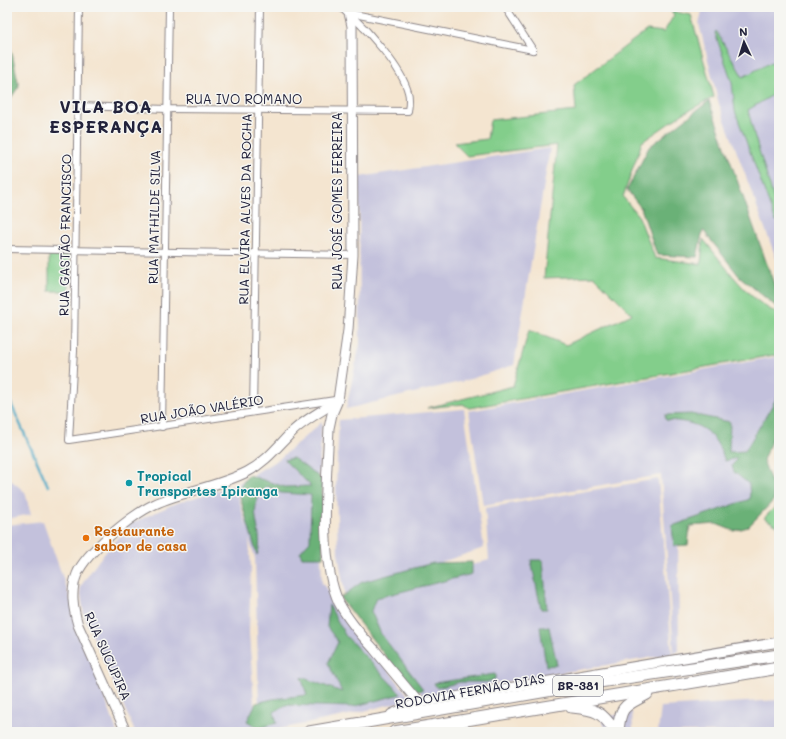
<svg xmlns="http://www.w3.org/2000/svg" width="786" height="739" font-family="Mali,sans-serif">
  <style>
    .industrial { fill: #c3c1dc }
    .green { fill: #83ce8b; stroke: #527863 }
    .forest { fill: #6ab177; stroke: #466a59 }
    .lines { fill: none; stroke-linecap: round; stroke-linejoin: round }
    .stream { stroke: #46a8c6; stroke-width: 2.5 }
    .street-casing { stroke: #8b8486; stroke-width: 8 }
    .secondary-casing { stroke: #8b8486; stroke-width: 11 }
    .highway-casing { stroke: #8b8486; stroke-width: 13 }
    .street { stroke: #fff; stroke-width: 6 }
    .secondary { stroke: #fff; stroke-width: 9 }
    .highway { stroke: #fff; stroke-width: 11 }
    .culture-dot { fill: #0f9aa8; stroke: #f6f6f2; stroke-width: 1.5 }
    .food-dot { fill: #e8710a; stroke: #f6f6f2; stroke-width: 1.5 }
    .labels { text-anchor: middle; stroke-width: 3; stroke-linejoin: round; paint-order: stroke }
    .shield { fill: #f6f6f2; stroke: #626272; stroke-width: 1 }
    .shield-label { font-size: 12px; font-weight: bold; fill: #22223b }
    .street-label { font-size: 13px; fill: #22223b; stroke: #f6f6f2 }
    .culture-label { font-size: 13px; font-weight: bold; fill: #0d838f; stroke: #f6f6f2; text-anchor: start }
    .food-label { font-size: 13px; font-weight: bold; fill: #c56008; stroke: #f6f6f2; text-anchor: start }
    .district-label { font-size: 17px; font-weight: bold; letter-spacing: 1px; fill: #22223b; stroke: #f6f6f2 }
  </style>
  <rect width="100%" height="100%" fill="#f6f6f2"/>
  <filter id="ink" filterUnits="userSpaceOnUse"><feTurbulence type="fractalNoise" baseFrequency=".025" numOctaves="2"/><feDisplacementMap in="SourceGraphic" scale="8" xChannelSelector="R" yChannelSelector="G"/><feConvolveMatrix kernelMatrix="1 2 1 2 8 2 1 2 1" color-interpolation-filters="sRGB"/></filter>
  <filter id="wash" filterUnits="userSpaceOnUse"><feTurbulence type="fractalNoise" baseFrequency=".012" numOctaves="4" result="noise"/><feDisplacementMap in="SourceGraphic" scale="16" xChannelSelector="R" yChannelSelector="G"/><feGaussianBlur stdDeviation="0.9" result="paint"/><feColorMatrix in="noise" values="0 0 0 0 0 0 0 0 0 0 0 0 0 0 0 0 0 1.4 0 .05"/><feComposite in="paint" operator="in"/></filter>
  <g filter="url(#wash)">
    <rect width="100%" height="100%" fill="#f4e5d0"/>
    <!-- industrial -->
    <g class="industrial">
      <polygon points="703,7 779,7 779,266 719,104 699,24"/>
      <polygon points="550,148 514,365 464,381 346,409 360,344 359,177"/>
      <polygon points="775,357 779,359 779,414 755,476 777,497 678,529 679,651 674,653 661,475 483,505 469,411"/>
      <polygon points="464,409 484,548 345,594 338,553 336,485 339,420"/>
      <polygon points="322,422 318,481 322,583 411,699 344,716 264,732 259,707 255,558 249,539 251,567 249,633 256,731 135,732 84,616 80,587 99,560 130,524 174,504 235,485 247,529 239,483 279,459"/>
      <polygon points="7,477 25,492 31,514 7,519"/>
      <polygon points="658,479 672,654 423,696 349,601 489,560 485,508"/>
      <polygon points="43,521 117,732 7,732 7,525"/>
      <polygon points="779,700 779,732 658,732 661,707"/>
      <polygon points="632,712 633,732 607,732 601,718"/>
    </g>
    <!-- green -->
    <g class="green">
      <path d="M 671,11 L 691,15 L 714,97 L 684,113 L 642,142 L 623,197 L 639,217 L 655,258 L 701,264 L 703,239 C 725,265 747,300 779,314 L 779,357 L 774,355 L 469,408 L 463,404 L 427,408 L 513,386 L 529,330 L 566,345 L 632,314 L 594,276 L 544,278 L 557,145 L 467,156 L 454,143 L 487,139 L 490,120 L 576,111 L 574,85 L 647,30 L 664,32 L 674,15 Z"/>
      <polygon points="716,31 743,77 779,58 779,91 748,110 754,134 779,216 779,222 775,220 735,111 732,82 715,33"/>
      <rect x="49" y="255" width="20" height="36"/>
      <polygon points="779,503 779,527 764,518"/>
    </g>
    <!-- forest -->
    <g class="forest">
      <polygon points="7,49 11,49 19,86 7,104"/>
      <polygon points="709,101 779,298 779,309 739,276 703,230 697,257 657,255 641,208 627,190 649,147"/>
      <path d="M 779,394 L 779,423 L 763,460 L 772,484 L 774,500 L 748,527 L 734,531 L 716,524 L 690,526 L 688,545 L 674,546 L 672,526 L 750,499 L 749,484 L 734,472 L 732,466 L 737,458 L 725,461 C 714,429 699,422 666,420 L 665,415 L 691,414 L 730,422 L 729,452 L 745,451 Z"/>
      <path d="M 293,458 L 322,479 L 323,557 L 302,557 L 300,552 L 310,541 L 311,495 L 281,493 L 267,486 C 242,510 267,532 257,555 L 238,490 L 248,475 L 285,487 L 311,486 L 284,460 Z"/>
      <polygon points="531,560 543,560 547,609 541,609"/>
      <polygon points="472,562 472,574 376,598 371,611 381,634 423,689 414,693 340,598 362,582 433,563"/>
      <polygon points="329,605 345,635 401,694 352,707 286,705 274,712 277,723 259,728 247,721 256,703 273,699 307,695 301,677 342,692 328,663 338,642 327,627"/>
      <polygon points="540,627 549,627 557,665 546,666"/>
      <polygon points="495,674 495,679 487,682 460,682 437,688 434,683"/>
    </g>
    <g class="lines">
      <!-- stream -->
      <polyline class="stream" points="7,395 48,486"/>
    </g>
  </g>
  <g filter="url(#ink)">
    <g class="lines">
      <!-- street casing -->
      <g class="street-casing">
        <g id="street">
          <polyline points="79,7 74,351 69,440 335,400"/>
          <polyline points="505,7 533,50"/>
          <polyline points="349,13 533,50"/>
          <path d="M 79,106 L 167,109 L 408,111 C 409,104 410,98 408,92 C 402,68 368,31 350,14"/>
          <polyline points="7,249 353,255"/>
          <polyline points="253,412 260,7"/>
          <polyline points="162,427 169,7"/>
        </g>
      </g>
      <!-- secondary casing -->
      <g class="secondary-casing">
        <g id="secondary">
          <path d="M 343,7 L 349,13 L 352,26 L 353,255 L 348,330 L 338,400 L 332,414 L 329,428 C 327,477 318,558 339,603 C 348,620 361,635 374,649 C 389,667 404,685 419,703 L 779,642"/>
          <path d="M 126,732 L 78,625 C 73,608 70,591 77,574 C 86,552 133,514 155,504 C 184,491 217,487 247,472 C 266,462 277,447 292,432 C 304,420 322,411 337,401"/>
        </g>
      </g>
      <!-- highway casing -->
      <g class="highway-casing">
        <g id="highway">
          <path d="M 571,707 C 597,710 600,710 616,732"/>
          <polyline points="392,715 419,703"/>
          <polyline points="309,732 599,682 779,655"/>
          <polyline points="394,732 779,668"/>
          <path d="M 618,732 C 620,705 625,706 647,694"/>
        </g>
      </g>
      <!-- street -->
      <use href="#street" class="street"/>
      <!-- secondary -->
      <use href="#secondary" class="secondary"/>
      <!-- highway -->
      <use href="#highway" class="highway"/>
    </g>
  </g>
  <!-- markers -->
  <circle class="culture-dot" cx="129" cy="483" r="4"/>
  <circle class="food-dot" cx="86" cy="538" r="4"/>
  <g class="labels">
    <!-- shield labels -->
    <rect class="shield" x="553" y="676" width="50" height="20" rx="3"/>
    <g class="shield-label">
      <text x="578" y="690">BR-381</text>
    </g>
    <!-- street labels -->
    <g class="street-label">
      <text x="244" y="104">RUA IVO ROMANO</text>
      <text transform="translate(337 201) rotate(-90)" y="5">RUA JOSÉ GOMES FERREIRA</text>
      <text transform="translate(245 209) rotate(-89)" y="5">RUA ELVIRA ALVES DA ROCHA</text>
      <text transform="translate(154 217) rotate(-89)" y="5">RUA MATHILDE SILVA</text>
      <text transform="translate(65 235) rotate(-89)" y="5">RUA GASTÃO FRANCISCO</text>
      <text transform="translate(202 409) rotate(-9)" y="5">RUA JOÃO VALÉRIO</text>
      <text transform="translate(108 656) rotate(66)" y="5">RUA SUCUPIRA</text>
      <text transform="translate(470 691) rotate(-10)" y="5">RODOVIA FERNÃO DIAS</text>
    </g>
    <!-- culture labels -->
    <g class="culture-label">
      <text x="137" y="481">Tropical<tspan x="137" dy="15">Transportes Ipiranga</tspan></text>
    </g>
    <!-- food labels -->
    <g class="food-label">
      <text x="94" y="536">Restaurante<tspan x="94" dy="15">sabor de casa</tspan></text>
    </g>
    <!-- district labels -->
    <g class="district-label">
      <text x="106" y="113">VILA BOA<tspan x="106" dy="20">ESPERANÇA</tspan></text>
    </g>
  </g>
  <!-- margin -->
  <rect width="786" height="739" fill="none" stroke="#f6f6f2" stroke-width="24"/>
  <!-- north arrow -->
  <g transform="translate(744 42) rotate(356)" stroke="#f6f6f2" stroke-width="3" paint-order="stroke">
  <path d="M0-3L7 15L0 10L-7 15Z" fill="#22223b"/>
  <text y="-6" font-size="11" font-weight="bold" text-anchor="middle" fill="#22223b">N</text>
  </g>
</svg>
